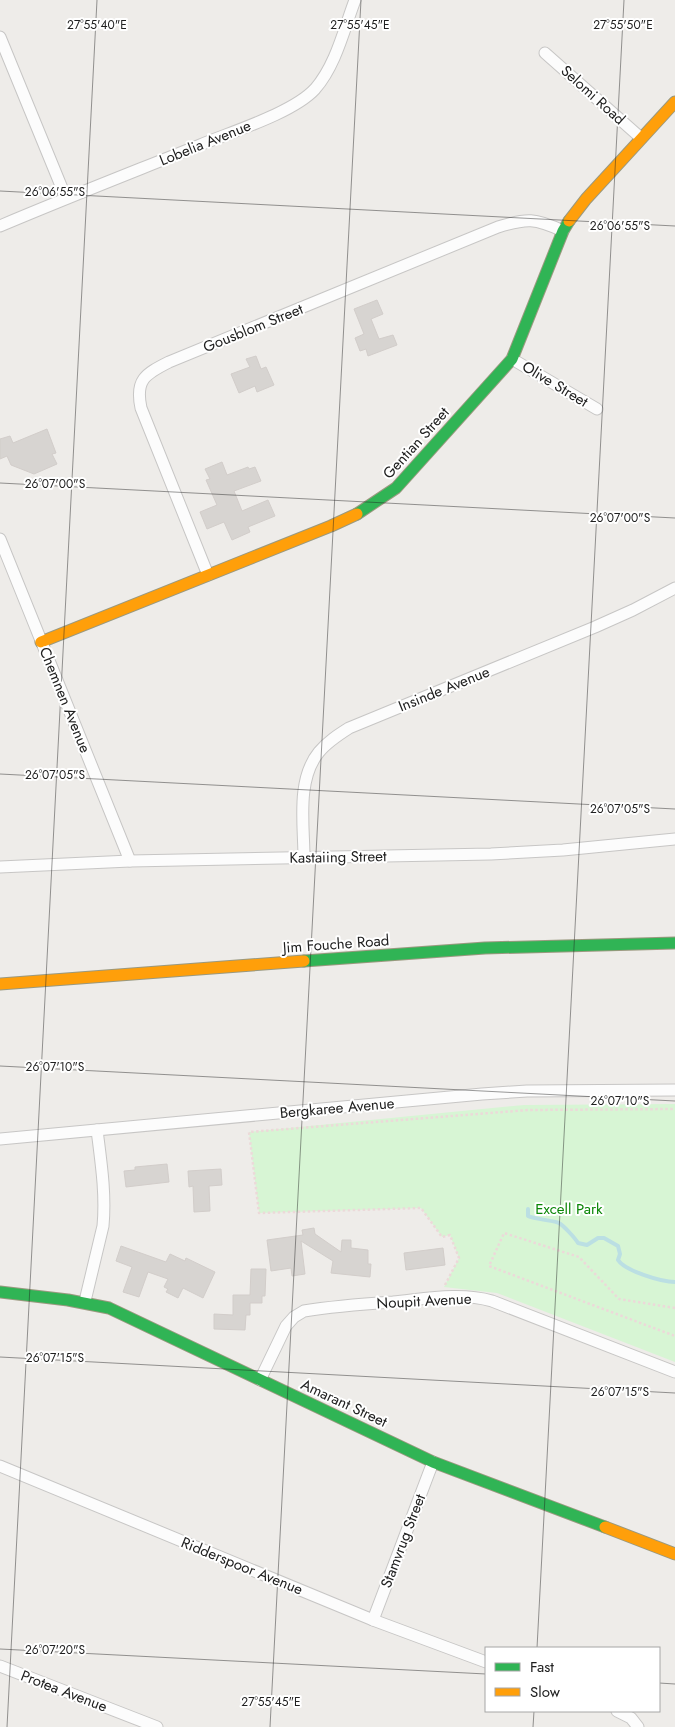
<svg xmlns="http://www.w3.org/2000/svg" width="675" height="1727" font-family="Jost,sans-serif">
  <style>
    .park { fill: #d7f5d4 }
    .lines { fill: none; stroke-linecap: round; stroke-linejoin: round }
    .stream { stroke: #bbdfe3; stroke-width: 4 }
    .building { fill: #d7d4d1; stroke: #d2cdca }
    .street-casing { stroke: #c7c6c5; stroke-width: 13 }
    .fast-casing { stroke: #9a997f; stroke-width: 13 }
    .slow-casing { stroke: #9a997f; stroke-width: 13 }
    .path { stroke: #ecd9d9; stroke-width: 2.5; stroke-dasharray: 2.5 2.5; stroke-linecap: butt }
    .street { stroke: #fcfcfc; stroke-width: 11 }
    .fast { stroke: #30b455; stroke-width: 11 }
    .slow { stroke: #ff9f0a; stroke-width: 11 }
    .ticks { fill: none; stroke: #202020; stroke-width: 1; stroke-opacity: 0.45 }
    .labels { text-anchor: middle; stroke-width: 4; stroke-linejoin: round; paint-order: stroke }
    .street-label { font-size: 15px; fill: #202020; stroke: #fff }
    .park-label { font-size: 15px; fill: #0a8606; stroke: #fff }
    .ticks-label { font-size: 12px; text-anchor: middle; fill: #202020; stroke: #fff; stroke-width: 4; stroke-linejoin: round; paint-order: stroke }
  </style>
  <rect width="100%" height="100%" fill="#eeece9"/>
  <!-- park -->
  <polygon class="park" points="675,1104 675,1362 497,1293 444,1287 459,1258 450,1235 442,1237 421,1208 259,1213 249,1132 524,1105"/>
  <g class="lines">
    <!-- stream -->
    <path class="stream" d="M 528,1209 L 528,1216 C 534,1219 556,1221 559,1223 C 564,1226 575,1238 578,1243 L 587,1245 L 598,1238 L 604,1238 L 618,1246 L 620,1254 L 618,1260 C 625,1271 662,1282 675,1282"/>
  </g>
  <!-- building -->
  <g class="building">
    <polygon points="377,300 383,314 371,319 379,339 393,335 397,345 368,356 366,349 360,351 355,338 364,334 354,309"/>
    <polygon points="256,356 261,369 266,367 274,385 257,392 255,386 239,393 231,374 250,367 246,359"/>
    <polygon points="47,429 56,453 52,454 57,464 34,474 11,465 7,456 0,459 0,439 10,436 13,443"/>
    <polygon points="222,462 227,475 248,467 249,469 255,467 261,481 234,491 242,511 268,500 275,516 248,527 250,532 232,540 224,522 207,529 200,512 217,505 206,480 210,479 205,469"/>
    <polygon points="167,1164 169,1182 126,1187 124,1171 135,1170 135,1167"/>
    <polygon points="221,1169 222,1185 209,1186 210,1211 194,1212 193,1186 189,1187 188,1171"/>
    <polygon points="314,1228 315,1234 341,1252 342,1240 351,1240 351,1248 368,1250 368,1264 371,1264 370,1277 331,1273 333,1261 301,1241 305,1274 292,1276 291,1268 271,1271 267,1240 303,1235 302,1230"/>
    <polygon points="121,1246 166,1262 170,1254 185,1261 186,1258 215,1272 203,1298 183,1288 178,1298 166,1292 168,1289 164,1287 168,1279 148,1272 139,1297 123,1292 132,1267 116,1261"/>
    <polygon points="443,1248 445,1265 406,1270 404,1253"/>
    <polygon points="251,1269 266,1269 265,1296 262,1296 262,1303 250,1303 250,1315 246,1315 245,1330 214,1329 214,1314 233,1315 233,1295 250,1295"/>
  </g>
  <g class="lines">
    <!-- street casing -->
    <g class="street-casing">
      <g id="street">
        <polyline points="0,37 66,198"/>
        <polyline points="545,53 641,138"/>
        <path d="M 0,226 C 66,198 133,172 200,145 C 231,132 293,113 315,89 C 336,65 344,29 355,0"/>
        <polyline points="512,359 597,409"/>
        <polyline points="0,539 130,861"/>
        <path d="M 208,575 L 141,408 C 135,380 145,374 169,362 L 498,227 C 527,218 535,218 563,231"/>
        <path d="M 304,858 C 304,825 296,780 319,752 C 327,742 338,735 349,728 L 595,627 L 633,610 L 675,588"/>
        <polyline points="0,867 130,861 491,854 563,850 675,839"/>
        <polyline points="0,1139 482,1094 527,1091 675,1090"/>
        <path d="M 85,1301 L 103,1226 C 106,1194 101,1162 97,1130"/>
        <path d="M 260,1380 L 286,1326 L 294,1317 L 304,1311 C 334,1306 363,1304 393,1302 C 425,1299 460,1292 492,1301 L 675,1372"/>
        <polyline points="0,1466 373,1620 486,1662"/>
        <polyline points="373,1620 433,1462"/>
        <polyline points="0,1666 157,1727"/>
        <polyline points="617,1711 631,1718 638,1727"/>
      </g>
    </g>
    <!-- fast casing -->
    <g class="fast-casing">
      <g id="fast">
        <polyline points="357,514 396,488 512,359 563,231 569,221"/>
        <polyline points="304,961 485,948 675,943"/>
        <polyline points="0,1292 68,1300 109,1308 433,1462 605,1527"/>
      </g>
    </g>
    <!-- slow casing -->
    <g class="slow-casing">
      <g id="slow">
        <polyline points="569,221 586,199 675,102"/>
        <polyline points="41,642 331,526 357,514"/>
        <polyline points="0,984 304,961"/>
        <polyline points="605,1527 675,1554"/>
      </g>
    </g>
    <!-- path -->
    <g class="path">
      <polyline points="445,1285 459,1258 450,1235 442,1237 421,1208 259,1213 249,1132 528,1110 675,1109"/>
      <polyline points="675,1308 619,1299 579,1257 504,1233 489,1266 675,1336"/>
    </g>
    <!-- street -->
    <use href="#street" class="street"/>
    <!-- fast -->
    <use href="#fast" class="fast"/>
    <!-- slow -->
    <use href="#slow" class="slow"/>
  </g>
  <!-- ticks -->
  <path class="ticks" d="M 0,191 L 675,226M 0,483 L 675,518M 0,774 L 675,809M 0,1066 L 675,1101M 0,1357 L 675,1393M 537,1648 L 624,0M 0,1649 L 486,1674M 659,1683 L 675,1684M 7,1727 L 97,0M 270,1727 L 361,0M 533,1727 L 534,1711"/>
  <g class="labels">
    <!-- street labels -->
    <g class="street-label">
      <text transform="translate(593 95) rotate(42)" y="5">Selomi Road</text>
      <text transform="translate(205 143) rotate(-22)" y="5">Lobelia Avenue</text>
      <text transform="translate(253 328) rotate(-22)" y="5">Gousblom Street</text>
      <text transform="translate(555 384) rotate(31)" y="5">Olive Street</text>
      <text transform="translate(416 443) rotate(-48)" y="5">Gentian Street</text>
      <text transform="translate(444 689) rotate(-22)" y="5">Insinde Avenue</text>
      <text transform="translate(65 700) rotate(68)" y="5">Chemnen Avenue</text>
      <text transform="translate(338 857) rotate(-1)" y="5">Kastaiing Street</text>
      <text transform="translate(336 944) rotate(-4)" y="5">Jim Fouche Road</text>
      <text transform="translate(337 1108) rotate(-5)" y="5">Bergkaree Avenue</text>
      <text transform="translate(424 1301) rotate(-3)" y="5">Noupit Avenue</text>
      <text transform="translate(344 1403) rotate(25)" y="5">Amarant Street</text>
      <text transform="translate(403 1541) rotate(-69)" y="5">Stamvrug Street</text>
      <text transform="translate(242 1566) rotate(22)" y="5">Ridderspoor Avenue</text>
      <text transform="translate(64 1691) rotate(21)" y="5">Protea Avenue</text>
    </g>
    <!-- park labels -->
    <g class="park-label">
      <text x="569" y="1214">Excell Park</text>
    </g>
  </g>
  <g class="ticks-label">
    <text x="97" y="29">27°55'40"E</text>
    <text x="360" y="29">27°55'45"E</text>
    <text x="623" y="29">27°55'50"E</text>
    <text x="55" y="196">26°06'55"S</text>
    <text x="620" y="230">26°06'55"S</text>
    <text x="55" y="488">26°07'00"S</text>
    <text x="620" y="522">26°07'00"S</text>
    <text x="55" y="779">26°07'05"S</text>
    <text x="620" y="813">26°07'05"S</text>
    <text x="55" y="1071">26°07'10"S</text>
    <text x="620" y="1105">26°07'10"S</text>
    <text x="55" y="1362">26°07'15"S</text>
    <text x="620" y="1396">26°07'15"S</text>
    <text x="55" y="1654">26°07'20"S</text>
    <text x="271" y="1706">27°55'45"E</text>
  </g>
  <!-- legend -->
  <rect x="485" y="1647" width="175" height="65" fill="#ffffff" stroke="#a6a6a6"/>
  <rect x="495" y="1663" width="25" height="8" fill="#30b455" stroke="#a6a6a6"/>
  <text x="530" y="1672" font-size="15" fill="#202020">Fast</text>
  <rect x="495" y="1688" width="25" height="8" fill="#ff9f0a" stroke="#a6a6a6"/>
  <text x="530" y="1697" font-size="15" fill="#202020">Slow</text>
</svg>
